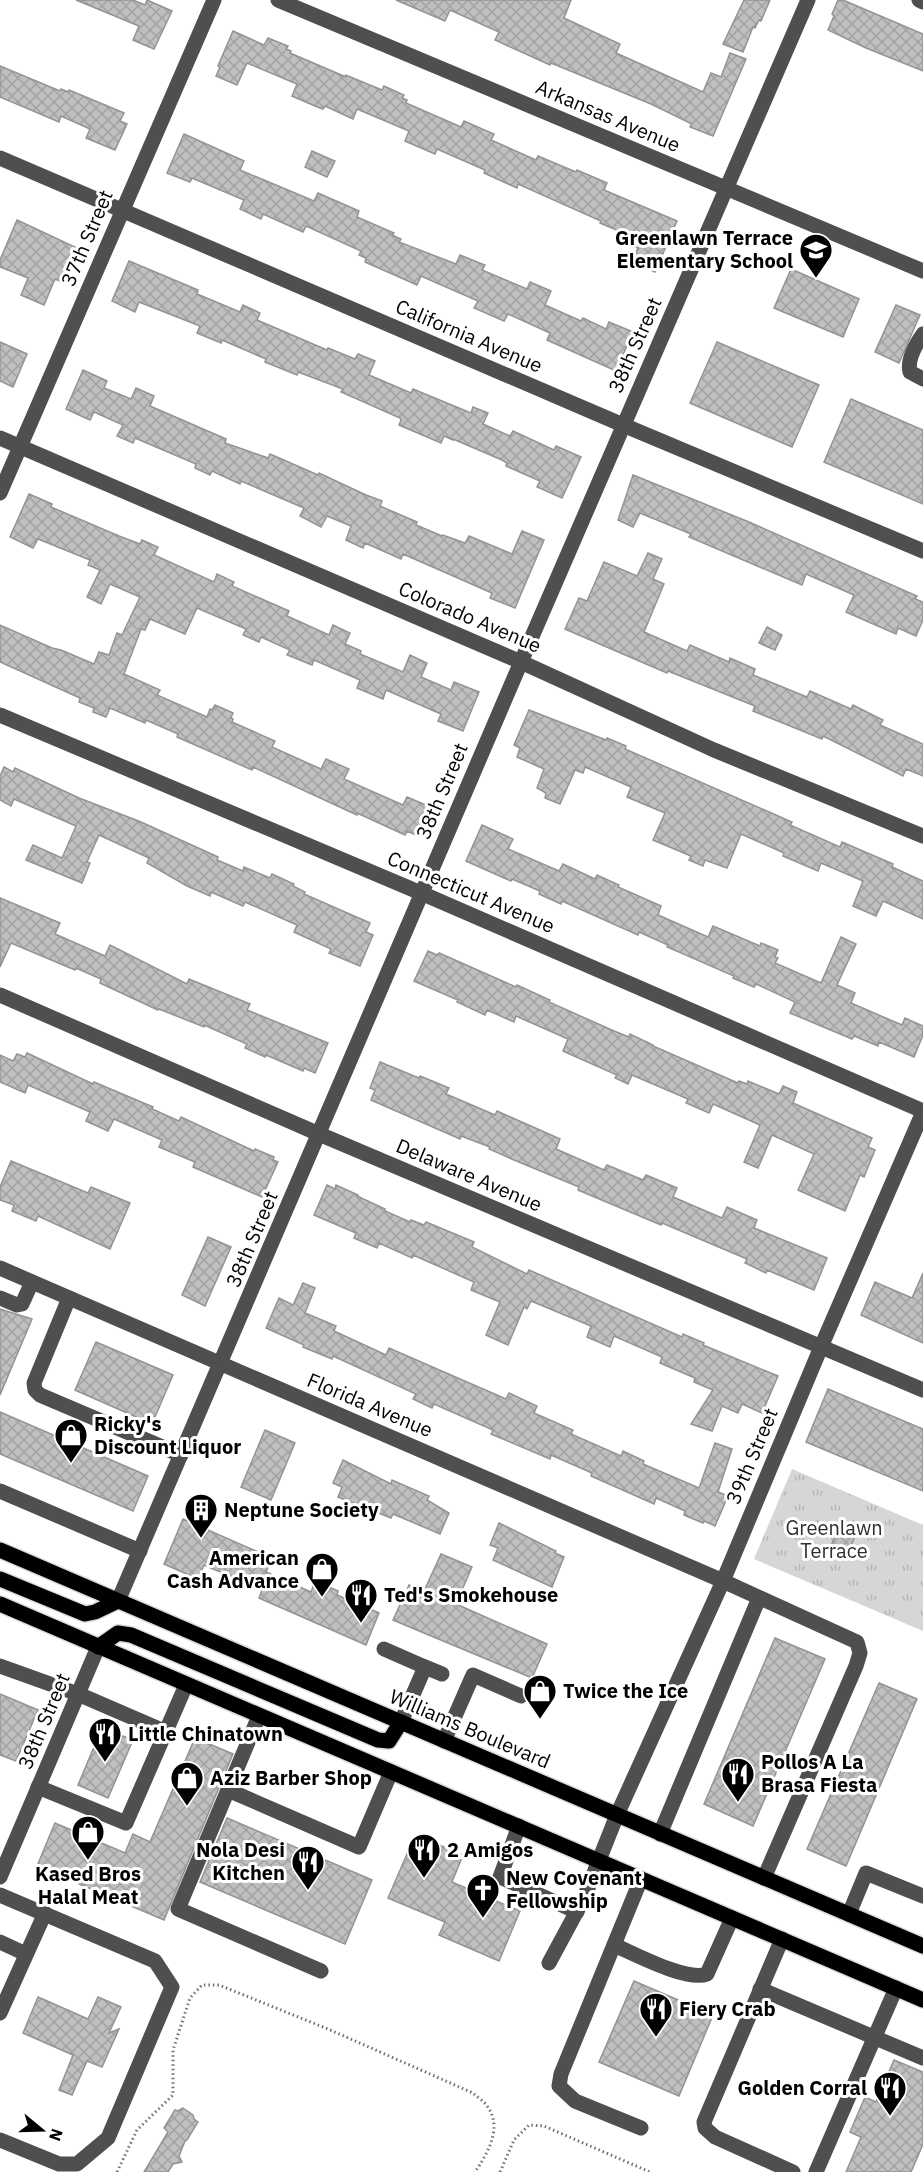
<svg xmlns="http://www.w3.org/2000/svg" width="923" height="2172" font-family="'IBM Plex Sans',sans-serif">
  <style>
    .park { fill: url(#park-tufts) }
    .building { fill: url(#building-cross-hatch); stroke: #939393; stroke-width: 1.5 }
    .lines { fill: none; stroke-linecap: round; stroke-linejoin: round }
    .major-casing { stroke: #dbdbdb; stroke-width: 18 }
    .path { stroke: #717171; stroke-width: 3; stroke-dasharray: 1.5 3; stroke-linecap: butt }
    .minor { stroke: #4f4f4f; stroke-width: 15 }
    .major { stroke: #000; stroke-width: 15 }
    .labels { text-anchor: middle; stroke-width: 6; stroke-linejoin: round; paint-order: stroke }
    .street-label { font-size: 20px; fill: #000; stroke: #fff }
    .poi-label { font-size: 20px; font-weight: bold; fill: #000; stroke: #fff; text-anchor: start }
    .park-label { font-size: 20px; fill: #2d2d2d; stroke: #fff }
  </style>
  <defs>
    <pattern id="park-tufts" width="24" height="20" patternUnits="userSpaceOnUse" patternTransform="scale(1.5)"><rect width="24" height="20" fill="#d6d6d6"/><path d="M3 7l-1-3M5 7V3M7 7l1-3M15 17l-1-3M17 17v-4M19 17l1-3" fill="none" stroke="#b6b6b6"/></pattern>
    <pattern id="building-cross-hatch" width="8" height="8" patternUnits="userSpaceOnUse" patternTransform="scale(1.5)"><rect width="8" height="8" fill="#bfbfbf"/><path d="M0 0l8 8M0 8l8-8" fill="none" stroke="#a2a2a2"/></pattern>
  </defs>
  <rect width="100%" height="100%" fill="#fff"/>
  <!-- park -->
  <polygon class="park" points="792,1469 923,1525 923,1631 754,1559"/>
  <!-- building -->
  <g class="building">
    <polygon points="76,0 133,0 145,5 147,0 172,11 154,49 133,40 139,26"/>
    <polygon points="396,0 571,0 564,18 620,44 616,53 703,92 711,73 721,77 730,53 746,59 713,136 690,127 692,124 651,104 568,70 551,63 550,65 495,40 499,32 450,10 445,21"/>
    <polygon points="744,0 770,0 761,21 759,20 755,28 753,27 743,52 723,44"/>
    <polygon points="838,0 843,0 923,34 923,71 866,48 828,30 834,16 832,14"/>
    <polygon points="233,31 264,45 268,38 288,46 286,49 291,51 290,53 346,77 346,75 382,90 384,86 404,95 402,98 407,100 406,103 461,127 464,121 494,134 491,140 536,160 538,156 576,172 577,170 607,183 604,190 677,221 655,272 632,262 638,248 616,239 619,231 600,223 601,221 518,184 517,188 484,173 485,170 437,149 435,154 405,141 409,131 357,109 353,119 325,106 323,109 315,106 292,96 297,84 247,63 237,85 216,76 220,67 218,66"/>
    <polygon points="0,66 60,91 61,89 68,92 69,90 124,113 120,121 127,124 115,150 86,138 90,129 61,116 59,122 0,97"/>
    <polygon points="184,134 244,161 240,170 314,201 318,193 359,211 357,217 394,233 392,235 401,239 399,242 456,264 460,255 485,265 482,270 527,289 530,282 551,291 545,305 581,321 583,318 606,329 609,322 633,332 616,371 547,340 550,333 508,314 504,321 474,308 478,301 421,276 417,285 365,262 366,258 359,255 361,251 306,226 303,232 263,214 261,219 240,209 244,200 192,178 190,182 167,173"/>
    <polygon points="312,151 335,161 327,177 305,167"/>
    <polygon points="17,220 75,247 60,281 55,279 44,305 21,295 28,278 0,267 0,260"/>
    <polygon points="129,261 198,290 197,294 240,312 243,305 260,313 257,320 327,350 328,348 355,359 358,354 375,361 369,375 411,393 413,389 471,413 473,407 488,413 483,424 510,436 513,431 554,450 556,446 581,457 562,498 537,487 540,481 506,466 507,463 502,460 453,439 453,440 444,436 441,443 399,425 401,420 400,418 341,392 343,389 298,372 297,375 265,362 266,359 222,340 221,343 197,333 200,326 139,302 135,312 112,301"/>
    <polygon points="791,269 859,299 843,337 774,308"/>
    <polygon points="896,305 920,315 899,363 875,352"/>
    <polygon points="0,342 27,354 13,387 0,381"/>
    <polygon points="717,342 819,385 792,447 690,403"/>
    <polygon points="83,370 107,381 104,388 131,399 136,388 154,396 150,406 226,439 225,443 268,458 270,454 318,475 319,473 366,495 382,501 380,506 417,522 416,525 442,536 443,535 465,543 469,536 512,554 522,531 544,540 515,608 490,598 492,593 403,554 401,559 365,543 363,548 346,540 351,526 327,516 321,527 300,516 304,508 241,481 240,484 212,471 210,475 195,468 196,464 135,438 133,443 117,436 123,425 94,412 90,420 66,409"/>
    <polygon points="851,399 923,430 923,504 824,462"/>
    <polygon points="633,475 749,522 917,596 915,599 923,602 923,620 916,636 898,628 896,634 846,612 854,595 806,574 802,585 689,537 691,534 640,513 633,527 618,520"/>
    <polygon points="29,494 52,504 51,507 119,536 140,544 142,540 158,547 154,555 214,582 217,574 234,582 232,586 289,611 287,616 329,635 333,625 350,633 345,644 361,651 360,654 403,672 410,655 427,663 421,677 451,690 454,682 479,692 463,731 438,721 441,714 386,690 383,699 357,688 360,680 314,660 312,665 287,655 290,650 261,637 259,642 243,635 246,629 197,608 185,634 150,619 145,630 141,629 124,674 160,690 157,695 207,717 210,709 212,710 215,705 233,713 231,718 233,719 232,722 275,741 272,747 321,769 326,759 349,769 344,779 403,805 407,797 428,806 416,835 407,831 405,835 357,813 357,815 253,767 252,770 177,737 178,734 146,720 145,723 110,708 106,717 93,712 94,708 79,702 80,698 0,662 0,625 52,648 61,650 94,664 99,652 109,655 117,633 122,635 140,597 110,584 101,604 87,597 100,570 88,565 90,560 38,539 33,548 10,537"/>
    <polygon points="648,553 662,559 653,579 664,584 644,632 687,651 690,645 729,662 730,658 755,669 753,675 807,697 810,691 851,709 853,705 883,720 880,725 923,744 923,776 906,769 903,776 823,736 822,739 753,711 755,706 668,671 667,673 565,629 579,598 587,601 604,562 637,576"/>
    <polygon points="767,627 782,635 775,650 759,643"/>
    <polygon points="529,710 606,740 607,738 626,746 625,749 792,822 790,825 840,847 842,842 893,864 892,867 923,881 923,919 883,901 876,916 853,906 863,881 821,863 818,871 783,856 784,853 741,834 727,868 705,860 703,866 689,860 691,856 653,840 665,813 627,797 631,787 585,767 583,773 575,770 560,804 545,798 546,793 537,788 544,769 517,757 520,748 514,745"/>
    <polygon points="4,767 13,772 15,768 79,798 141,822 218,857 217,860 243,871 244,867 270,878 272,874 294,884 293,886 305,892 304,894 370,923 366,932 373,935 360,966 329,953 331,949 294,932 297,925 245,902 243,906 211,892 210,896 187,886 147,863 149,858 99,835 87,862 90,863 82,883 26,860 33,845 62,858 76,826 14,799 11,806 0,800 0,776"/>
    <polygon points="482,825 513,839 508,849 559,871 563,864 595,879 597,875 619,885 618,887 661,906 658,915 708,937 713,926 760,946 761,943 778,950 775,957 778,958 775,963 821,983 841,937 856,944 837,985 855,993 851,1003 902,1025 905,1018 923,1026 923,1035 914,1057 879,1042 878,1046 854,1036 852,1039 790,1013 795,1002 756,984 754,987 733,978 734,976 667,947 668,945 639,932 638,935 562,901 561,904 539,894 540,891 512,879 511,881 466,861"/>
    <polygon points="0,898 60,923 55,934 105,956 110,945 187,984 189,979 250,1004 247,1010 328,1043 315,1073 304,1068 303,1071 266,1055 265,1057 245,1048 247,1044 204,1025 204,1027 159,1009 158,1010 100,983 101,979 76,968 75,970 11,943 0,967"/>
    <polygon points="428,951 437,955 439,953 516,987 517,985 550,1000 549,1002 614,1031 629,1037 630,1034 653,1045 653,1046 738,1083 739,1081 747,1084 748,1081 779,1094 783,1086 797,1092 793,1103 872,1138 868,1147 875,1150 864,1177 860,1175 845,1211 798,1190 814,1154 803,1149 772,1135 758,1168 744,1162 760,1125 713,1104 709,1113 686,1103 688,1099 632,1075 628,1084 615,1078 617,1075 563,1051 568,1039 516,1016 514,1022 487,1010 485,1015 457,1002 458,1000 414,981"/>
    <polygon points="27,1053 93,1084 94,1082 153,1107 152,1109 179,1121 181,1117 254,1151 255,1149 274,1157 273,1160 278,1162 262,1197 193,1167 195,1162 159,1147 162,1140 114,1119 108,1131 86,1121 90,1112 28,1085 25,1093 0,1082 0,1055 13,1061 17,1054 25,1057"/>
    <polygon points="380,1062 419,1078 420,1076 449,1088 446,1094 495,1115 497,1111 560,1139 556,1149 604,1170 607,1165 643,1180 646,1175 677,1188 673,1197 722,1218 727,1207 757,1220 754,1228 827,1258 814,1290 767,1270 766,1273 745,1263 747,1259 662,1223 661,1225 578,1190 579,1187 514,1160 489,1149 490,1147 461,1136 460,1139 371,1100 375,1090 370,1088"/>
    <polygon points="11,1161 88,1193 91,1187 130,1203 110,1249 38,1216 36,1221 12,1211 14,1205 0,1200 0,1187"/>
    <polygon points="327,1185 335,1189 336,1185 358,1195 357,1196 385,1209 385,1211 410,1222 411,1220 424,1225 426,1222 474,1242 472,1247 527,1274 529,1270 682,1337 683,1334 704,1343 703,1345 778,1376 762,1413 742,1404 738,1413 722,1406 712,1431 691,1424 713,1390 694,1382 695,1378 660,1363 662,1357 614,1336 610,1347 587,1337 591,1326 531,1301 527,1309 524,1307 508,1345 486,1335 500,1302 471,1290 474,1282 413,1255 412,1258 379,1243 377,1248 354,1238 356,1233 314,1215"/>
    <polygon points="208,1237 231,1247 205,1306 182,1295"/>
    <polygon points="923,1273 923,1343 861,1315 875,1282 912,1298"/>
    <polygon points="303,1283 315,1288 305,1313 336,1326 334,1331 386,1355 389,1348 506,1399 509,1393 537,1406 534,1413 573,1430 571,1434 621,1456 623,1451 644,1461 643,1464 699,1488 715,1443 732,1449 718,1492 728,1496 715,1526 704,1521 703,1523 684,1515 685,1511 656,1498 654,1504 591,1476 592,1473 551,1455 550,1459 491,1434 493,1430 434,1404 432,1408 413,1399 416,1394 333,1356 332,1359 303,1347 304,1345 266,1328 279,1298 293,1305"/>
    <polygon points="0,1309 32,1319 0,1395"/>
    <polygon points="96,1342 173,1375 152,1424 75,1390"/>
    <polygon points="828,1389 923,1429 923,1491 806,1442"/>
    <polygon points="0,1412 148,1476 133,1511 0,1454"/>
    <polygon points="265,1430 295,1443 271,1500 241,1487"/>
    <polygon points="343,1460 391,1484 392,1480 429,1496 427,1500 449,1513 440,1534 393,1514 391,1518 338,1497 342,1487 333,1483"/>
    <polygon points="183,1519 272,1558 266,1572 311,1592 315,1581 338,1591 337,1595 379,1613 366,1645 259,1598 262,1590 204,1565 198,1579 164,1564"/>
    <polygon points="499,1523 556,1551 555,1553 564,1557 552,1587 493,1560 498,1548 490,1545"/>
    <polygon points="838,1529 855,1536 848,1553 831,1546"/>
    <polygon points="441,1554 472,1567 456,1604 547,1644 532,1678 393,1620 409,1585 424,1591"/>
    <polygon points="775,1638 825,1659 753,1826 704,1804"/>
    <polygon points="879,1683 917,1699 846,1866 807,1849"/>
    <polygon points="0,1694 38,1710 16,1761 0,1755"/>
    <polygon points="102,1728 133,1740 108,1798 78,1785"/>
    <polygon points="195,1738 233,1754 164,1920 37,1866 55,1823 125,1853 133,1834 150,1842"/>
    <polygon points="227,1818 372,1880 345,1944 200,1882"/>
    <polygon points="413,1840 425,1845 427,1840 461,1854 458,1859 461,1860 452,1882 520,1911 499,1961 439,1935 445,1922 388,1898"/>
    <polygon points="634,1981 713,2015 679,2096 599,2062"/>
    <polygon points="38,1997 88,2019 98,1997 121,2007 109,2033 119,2029 102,2067 87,2061 72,2095 59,2090 73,2055 23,2033"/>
    <polygon points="894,2060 923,2072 923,2144 911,2172 846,2172 861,2137 850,2132 865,2097 876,2102"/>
    <polygon points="183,2108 193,2115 194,2119 198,2122 187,2140 185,2141 179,2156 182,2162 173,2164 168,2172 144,2172 168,2132 164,2128 175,2110 178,2111"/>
  </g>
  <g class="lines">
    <!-- major casing -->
    <g class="major-casing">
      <g id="major">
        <polyline points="0,1550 923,1946"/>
        <polyline points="0,1579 85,1614 95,1612 118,1601"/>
        <polyline points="0,1604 923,2000"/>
        <polyline points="98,1647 118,1633 131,1635 378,1740 389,1741 401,1722"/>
      </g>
    </g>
    <!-- path -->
    <g class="path">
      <path d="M 117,2172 L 137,2130 L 173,2095 L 173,2050 L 190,1998 L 202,1985 L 219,1985 L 328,2029 L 473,2093 C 477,2097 484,2101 487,2106 C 503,2127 488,2153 475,2172"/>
      <polyline points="500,2172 514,2140 529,2125 544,2126 650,2172"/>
    </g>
    <!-- minor -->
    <g class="minor">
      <polyline points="278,0 923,271"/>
      <polyline points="919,0 923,2"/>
      <polyline points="0,158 623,425 923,551"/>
      <path d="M 923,334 C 916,344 907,360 910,372 L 923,379"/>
      <polyline points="0,438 521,662 714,750 923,836"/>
      <polyline points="0,493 214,0"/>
      <polyline points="0,715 421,893 923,1111"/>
      <polyline points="0,995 319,1134 923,1390"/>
      <polyline points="0,1268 723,1581 857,1642 860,1653 856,1666 764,1878"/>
      <polyline points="0,1298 17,1305 22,1304 32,1282"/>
      <polyline points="69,1298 34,1383 35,1390 40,1395 181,1455"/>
      <polyline points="0,1491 140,1551"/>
      <polyline points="118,1601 521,662 808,0"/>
      <polyline points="384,1649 425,1667"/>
      <polyline points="0,1666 78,1694 166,1732"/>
      <polyline points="259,1716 178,1909 321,1971"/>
      <polyline points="401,1722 425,1667 442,1674"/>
      <polyline points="444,1741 473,1675 521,1696"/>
      <polyline points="38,1787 126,1823 186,1685"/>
      <polyline points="228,1790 359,1847 391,1772"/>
      <polyline points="519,1826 500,1877 577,1912"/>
      <polyline points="660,1834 759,1598"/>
      <polyline points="0,1877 98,1647"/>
      <polyline points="0,1895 155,1961 172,1987 108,2138 77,2164 59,2164 0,2140"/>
      <polyline points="849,1914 866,1873 923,1896"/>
      <polyline points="782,1939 704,2122 705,2128 715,2137 793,2172"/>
      <polyline points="0,1942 26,1954"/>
      <path d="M 614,1945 C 635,1954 687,1982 707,1974 L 732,1918"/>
      <polyline points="549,1963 584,1898 617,1815 723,1581 821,1347 923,1112"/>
      <polyline points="760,1989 923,2058"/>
      <polyline points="0,2013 45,1913"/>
      <polyline points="641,2128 575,2101 559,2086 561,2074 641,1879"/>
      <polyline points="816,2172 896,1988"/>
    </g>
    <!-- major -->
    <use href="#major" class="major"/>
  </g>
  <!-- icons -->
  <defs>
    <g id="school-pin" transform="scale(1.725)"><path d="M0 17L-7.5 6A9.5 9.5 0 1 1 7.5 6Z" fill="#000" stroke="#fff"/><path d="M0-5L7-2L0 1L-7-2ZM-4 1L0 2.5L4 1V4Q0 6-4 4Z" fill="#fff"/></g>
    <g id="shop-pin" transform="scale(1.725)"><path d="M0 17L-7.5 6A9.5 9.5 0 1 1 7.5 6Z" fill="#000" stroke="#fff"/><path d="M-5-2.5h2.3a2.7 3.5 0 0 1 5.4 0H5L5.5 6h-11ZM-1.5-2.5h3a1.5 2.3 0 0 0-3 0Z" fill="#fff"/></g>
    <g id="building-pin" transform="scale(1.725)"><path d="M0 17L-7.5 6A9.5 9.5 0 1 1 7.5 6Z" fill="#000" stroke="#fff"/><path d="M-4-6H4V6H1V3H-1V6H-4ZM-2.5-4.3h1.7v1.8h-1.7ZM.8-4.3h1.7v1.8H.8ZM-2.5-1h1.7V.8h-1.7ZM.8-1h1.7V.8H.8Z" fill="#fff"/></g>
    <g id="restaurant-pin" transform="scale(1.725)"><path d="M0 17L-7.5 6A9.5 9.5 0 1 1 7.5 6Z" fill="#000" stroke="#fff"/><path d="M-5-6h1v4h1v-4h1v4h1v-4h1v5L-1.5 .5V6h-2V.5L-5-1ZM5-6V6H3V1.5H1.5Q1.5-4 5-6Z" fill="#fff"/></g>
    <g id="church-pin" transform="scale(1.725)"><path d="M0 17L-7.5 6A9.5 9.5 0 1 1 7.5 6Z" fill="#000" stroke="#fff"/><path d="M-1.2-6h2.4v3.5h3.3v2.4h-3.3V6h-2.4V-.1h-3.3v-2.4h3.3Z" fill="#fff"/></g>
  </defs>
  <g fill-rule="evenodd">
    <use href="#school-pin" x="816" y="250"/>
    <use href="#shop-pin" x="71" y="1435"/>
    <use href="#building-pin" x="201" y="1510"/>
    <use href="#shop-pin" x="322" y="1569"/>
    <use href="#restaurant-pin" x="361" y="1595"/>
    <use href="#shop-pin" x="540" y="1691"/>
    <use href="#restaurant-pin" x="105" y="1734"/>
    <use href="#restaurant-pin" x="738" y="1774"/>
    <use href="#shop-pin" x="187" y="1778"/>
    <use href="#shop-pin" x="88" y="1832"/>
    <use href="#restaurant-pin" x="424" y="1850"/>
    <use href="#restaurant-pin" x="308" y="1862"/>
    <use href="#church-pin" x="483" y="1890"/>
    <use href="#restaurant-pin" x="656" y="2009"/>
    <use href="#restaurant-pin" x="890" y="2088"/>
  </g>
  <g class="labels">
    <!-- street labels -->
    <g class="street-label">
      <text transform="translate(608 116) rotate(23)" y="7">Arkansas Avenue</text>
      <text transform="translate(87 238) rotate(-67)" y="7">37th Street</text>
      <text transform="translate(469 336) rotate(23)" y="7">California Avenue</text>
      <text transform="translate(635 345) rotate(-66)" y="7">38th Street</text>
      <text transform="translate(470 617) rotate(23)" y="7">Colorado Avenue</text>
      <text transform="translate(442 791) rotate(-67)" y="7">38th Street</text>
      <text transform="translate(471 892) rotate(23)" y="7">Connecticut Avenue</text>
      <text transform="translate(469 1175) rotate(23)" y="7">Delaware Avenue</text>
      <text transform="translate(252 1239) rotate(-67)" y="7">38th Street</text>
      <text transform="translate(370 1405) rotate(23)" y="7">Florida Avenue</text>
      <text transform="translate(752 1456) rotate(-67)" y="7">39th Street</text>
      <text transform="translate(44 1721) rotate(-67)" y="7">38th Street</text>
      <text transform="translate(470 1729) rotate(23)" y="7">Williams Boulevard</text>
    </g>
    <!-- poi labels -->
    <g class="poi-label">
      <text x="793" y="245" text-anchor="end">Greenlawn Terrace<tspan x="793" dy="23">Elementary School</tspan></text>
      <text x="94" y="1431">Ricky's<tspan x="94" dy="23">Discount Liquor</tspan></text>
      <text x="224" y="1517">Neptune Society</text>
      <text x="299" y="1565" text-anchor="end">American<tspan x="299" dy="23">Cash Advance</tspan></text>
      <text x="384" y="1602">Ted's Smokehouse</text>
      <text x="563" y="1698">Twice the Ice</text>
      <text x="128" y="1741">Little Chinatown</text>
      <text x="761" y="1769">Pollos A La<tspan x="761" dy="23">Brasa Fiesta</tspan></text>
      <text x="210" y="1785">Aziz Barber Shop</text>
      <text x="285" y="1857" text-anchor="end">Nola Desi<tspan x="285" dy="23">Kitchen</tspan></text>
      <text x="447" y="1857">2 Amigos</text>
      <text x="88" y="1881" text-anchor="middle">Kased Bros<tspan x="88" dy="23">Halal Meat</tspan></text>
      <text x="506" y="1885">New Covenant<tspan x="506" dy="23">Fellowship</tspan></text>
      <text x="679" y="2016">Fiery Crab</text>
      <text x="867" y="2095" text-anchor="end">Golden Corral</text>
    </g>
    <!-- park labels -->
    <g class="park-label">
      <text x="834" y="1535">Greenlawn<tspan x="834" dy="23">Terrace</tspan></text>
    </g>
  </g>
  <!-- north arrow -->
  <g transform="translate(42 2130) rotate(109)" stroke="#ffffff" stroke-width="4.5" paint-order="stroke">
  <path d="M0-4.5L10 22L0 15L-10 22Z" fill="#000000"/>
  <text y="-9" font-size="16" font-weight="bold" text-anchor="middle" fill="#000000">N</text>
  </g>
</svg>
